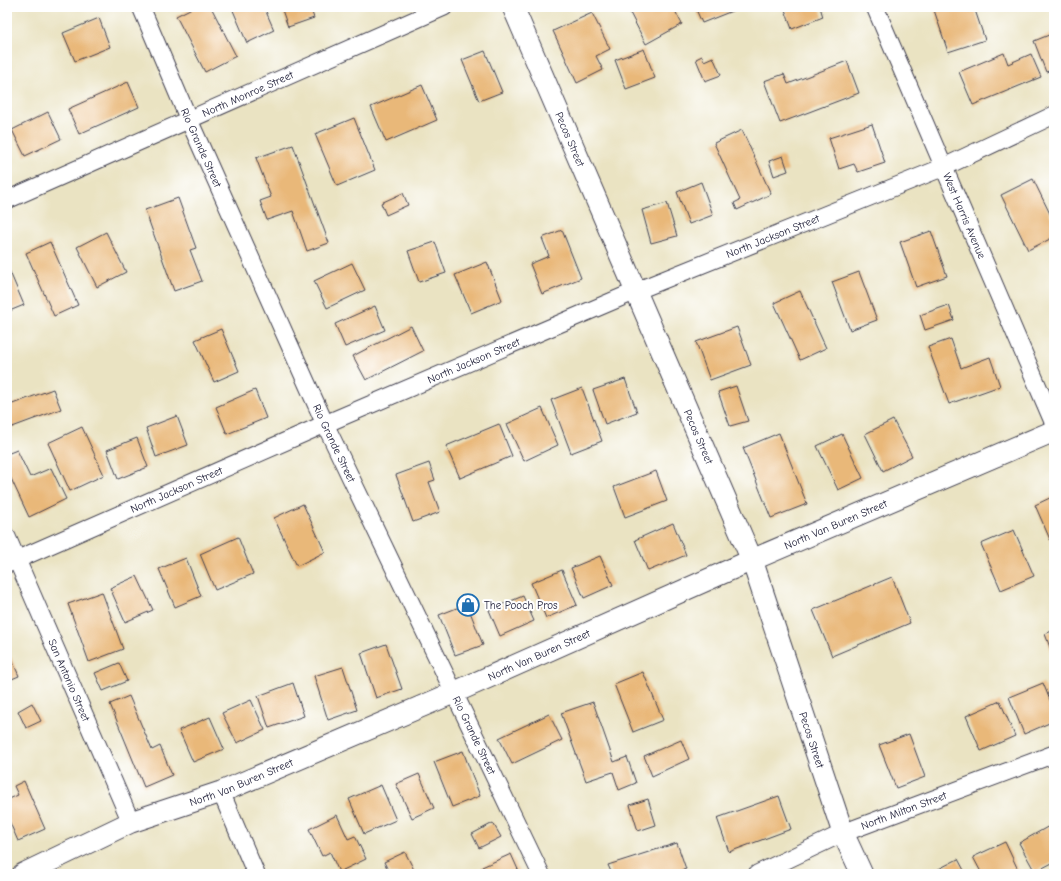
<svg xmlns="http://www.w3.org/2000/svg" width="1061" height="881" font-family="'Comic Neue',sans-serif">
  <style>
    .building { fill: #e9b879 }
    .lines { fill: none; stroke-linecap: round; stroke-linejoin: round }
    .minor-casing { stroke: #403f4f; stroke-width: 19 }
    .tertiary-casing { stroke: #403f4f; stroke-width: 23 }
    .minor { stroke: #fff; stroke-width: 17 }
    .tertiary { stroke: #fff; stroke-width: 21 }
    .labels { text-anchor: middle; stroke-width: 4; stroke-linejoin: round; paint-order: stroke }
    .street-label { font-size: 11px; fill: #22223b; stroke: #fff }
    .poi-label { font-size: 11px; fill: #22223b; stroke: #fff; text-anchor: start }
  </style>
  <rect width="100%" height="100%" fill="#fff"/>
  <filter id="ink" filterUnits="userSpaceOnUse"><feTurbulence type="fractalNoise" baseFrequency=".025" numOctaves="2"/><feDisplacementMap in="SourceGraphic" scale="8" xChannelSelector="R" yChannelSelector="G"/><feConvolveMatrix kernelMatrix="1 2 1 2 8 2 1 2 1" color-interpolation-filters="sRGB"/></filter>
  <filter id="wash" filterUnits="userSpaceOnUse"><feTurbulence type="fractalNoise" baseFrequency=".012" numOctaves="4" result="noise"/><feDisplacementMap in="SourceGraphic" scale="16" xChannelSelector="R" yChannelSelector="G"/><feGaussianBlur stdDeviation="0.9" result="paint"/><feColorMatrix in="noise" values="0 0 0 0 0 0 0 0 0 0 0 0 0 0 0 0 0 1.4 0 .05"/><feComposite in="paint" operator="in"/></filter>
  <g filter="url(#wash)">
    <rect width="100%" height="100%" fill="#eae3c2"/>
    <g id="blocks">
      <!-- building -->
      <g class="building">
        <polygon points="194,7 211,7 236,56 205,72 176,16"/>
        <polygon points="234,7 264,7 274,30 247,43 232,8"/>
        <polygon points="281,7 310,7 314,18 288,27"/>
        <polygon points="627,7 673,7 682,24 646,44"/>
        <polygon points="695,7 742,7 702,23"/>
        <polygon points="784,7 820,7 823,17 792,29"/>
        <polygon points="933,7 974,7 985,40 948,52"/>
        <polygon points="592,13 610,49 596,56 603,70 577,83 553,31"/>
        <polygon points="99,18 110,47 75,61 63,33"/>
        <polygon points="1054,33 1054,69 1046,72 1034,41"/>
        <polygon points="644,49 655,78 626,89 615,60"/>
        <polygon points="485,51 502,92 479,101 462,60"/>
        <polygon points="1004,53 1008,64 1031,54 1041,77 973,105 959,72"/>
        <polygon points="702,56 704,61 713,57 721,75 705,81 696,59"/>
        <polygon points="847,61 859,93 780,123 764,81 784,74 788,84"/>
        <polygon points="128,82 139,107 79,134 68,109"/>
        <polygon points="422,85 437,120 386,142 371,107"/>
        <polygon points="48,112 61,139 25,156 12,130"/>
        <polygon points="354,118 375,170 337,186 315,134"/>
        <polygon points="872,124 885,163 858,172 854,164 839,169 829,138"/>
        <polygon points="742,130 771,194 737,210 734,203 740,200 714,143"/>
        <polygon points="293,145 329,243 307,251 293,211 267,220 260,201 271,197 256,158"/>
        <polygon points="783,156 788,171 774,176 769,161"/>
        <polygon points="1033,179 1054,222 1054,237 1028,250 1001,195"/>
        <polygon points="701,182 713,215 689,224 677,192"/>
        <polygon points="403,193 408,205 386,215 381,203"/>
        <polygon points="178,198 196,248 190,250 202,281 174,291 145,210"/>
        <polygon points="667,203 677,236 651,243 642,210"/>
        <polygon points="562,230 581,278 542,294 530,264 549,256 542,238"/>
        <polygon points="931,231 947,276 916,287 900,242"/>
        <polygon points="106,232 126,272 97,287 77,247"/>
        <polygon points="50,242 78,305 54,316 26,253"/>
        <polygon points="435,242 446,273 419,282 408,251"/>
        <polygon points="487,262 502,300 471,313 455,275"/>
        <polygon points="352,263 365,290 327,308 314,281"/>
        <polygon points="7,265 24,305 7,312"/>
        <polygon points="859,272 877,320 850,330 832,282"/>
        <polygon points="800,291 826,348 800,360 774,303"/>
        <polygon points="949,305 954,320 925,330 920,315"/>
        <polygon points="375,306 385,330 345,347 335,324"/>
        <polygon points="411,326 423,351 366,380 353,356"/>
        <polygon points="737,327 751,365 710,380 696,342"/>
        <polygon points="221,329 239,371 214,382 195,340"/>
        <polygon points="951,339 961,368 990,357 1000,386 949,404 928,347"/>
        <polygon points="625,379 637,412 605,424 593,390"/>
        <polygon points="736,386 748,421 730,426 718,392"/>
        <polygon points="582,388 602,441 571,453 551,400"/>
        <polygon points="53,389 61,409 7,429 7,406"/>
        <polygon points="255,390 266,418 227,434 216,407"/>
        <polygon points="542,408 558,445 524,461 507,424"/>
        <polygon points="177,416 188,445 156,457 146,428"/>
        <polygon points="893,420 912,456 883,471 865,434"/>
        <polygon points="499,424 512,456 460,478 446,446"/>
        <polygon points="82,427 104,475 70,491 48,443"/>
        <polygon points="779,433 807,504 771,518 743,448"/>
        <polygon points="842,434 863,478 838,490 817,446"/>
        <polygon points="137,438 148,467 118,479 107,450"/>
        <polygon points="17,450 30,477 51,468 66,499 29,517 7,470 7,454"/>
        <polygon points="429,463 435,480 429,482 440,512 413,522 396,475"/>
        <polygon points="656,471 667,501 625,517 614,487"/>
        <polygon points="1054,496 1054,543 1052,544 1035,505"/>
        <polygon points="303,504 325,552 297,566 274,518"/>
        <polygon points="673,523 686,555 648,571 635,540"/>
        <polygon points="1014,530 1034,576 1001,590 981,544"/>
        <polygon points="238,537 253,574 215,590 200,554"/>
        <polygon points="600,556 613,585 584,598 571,568"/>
        <polygon points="186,558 201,596 175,607 159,569"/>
        <polygon points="562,570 577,605 546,618 531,583"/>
        <polygon points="137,576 153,610 125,622 110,588"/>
        <polygon points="892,577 910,623 832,656 813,610"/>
        <polygon points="102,592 123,649 89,662 68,604"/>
        <polygon points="523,596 534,621 500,636 489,610"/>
        <polygon points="467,604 483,645 455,655 439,615"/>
        <polygon points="1054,630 1054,658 1045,634"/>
        <polygon points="386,644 402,689 376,698 361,653"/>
        <polygon points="7,648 19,676 7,681"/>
        <polygon points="119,663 127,681 103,691 95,673"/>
        <polygon points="343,667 357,710 328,720 314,676"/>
        <polygon points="643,672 663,720 633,732 614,684"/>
        <polygon points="293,683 304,716 269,728 258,696"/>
        <polygon points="1043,683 1054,710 1054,721 1024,734 1009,697"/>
        <polygon points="129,696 152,750 160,746 172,775 144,787 110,704"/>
        <polygon points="251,700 265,730 237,743 222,713"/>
        <polygon points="1000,701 1015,736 981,751 966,716"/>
        <polygon points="593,702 614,762 627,757 636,783 619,790 613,772 586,781 561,713"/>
        <polygon points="32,703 41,721 26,728 18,711"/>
        <polygon points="549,714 562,740 512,764 499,738"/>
        <polygon points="210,717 224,749 193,762 179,730"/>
        <polygon points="909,734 925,777 896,788 879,745"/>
        <polygon points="681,740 689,759 652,776 644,756"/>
        <polygon points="463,751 480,796 452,807 434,762"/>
        <polygon points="419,774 434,808 412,818 396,784"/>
        <polygon points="24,781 45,829 18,841 7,816 7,800 18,795 14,786"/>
        <polygon points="381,785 396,820 364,834 349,799"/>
        <polygon points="779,796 791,829 729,852 717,818"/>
        <polygon points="648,799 656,825 638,831 630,805"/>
        <polygon points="337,815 348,839 355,836 366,859 339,872 330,852 322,856 309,829"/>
        <polygon points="493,823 501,837 479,848 472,834"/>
        <polygon points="1051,825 1054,831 1054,862 1035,872 1019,843"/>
        <polygon points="1005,842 1020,874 982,874 973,857"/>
        <polygon points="677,843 686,869 672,874 612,874 608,865"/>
        <polygon points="405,852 414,870 405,874 390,874 384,862"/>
        <polygon points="511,854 520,874 485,874 482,867"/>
        <polygon points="958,859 966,874 929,874"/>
      </g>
    </g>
  </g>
  <g filter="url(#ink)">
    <use href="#blocks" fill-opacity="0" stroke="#403f4f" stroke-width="1"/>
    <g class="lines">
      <!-- minor casing -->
      <g class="minor-casing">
        <g id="minor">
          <path id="s1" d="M 141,7 L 189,120 L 325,424 L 541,874"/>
          <path id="s2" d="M 875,7 L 1054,424"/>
          <path id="s3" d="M 7,200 L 444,7"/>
          <path id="s4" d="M 7,537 L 131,822"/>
          <path id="s5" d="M 7,564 L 325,424 L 636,291 L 944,167 L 1054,115"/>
          <polyline points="221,792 256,874"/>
          <path id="s6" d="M 757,874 L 843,833 L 1054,754"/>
        </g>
      </g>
      <!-- tertiary casing -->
      <g class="tertiary-casing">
        <g id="tertiary">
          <path id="s7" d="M 513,7 L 752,560 L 843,833 L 862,874"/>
          <path id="s8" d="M 23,874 L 131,822 L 221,792 L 453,693 L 752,560 L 1054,431"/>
        </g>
      </g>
      <!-- minor -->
      <use href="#minor" class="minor"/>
      <!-- tertiary -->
      <use href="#tertiary" class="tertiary"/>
    </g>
  </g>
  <!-- icons -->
  <defs>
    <g id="shop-ring" transform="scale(1.15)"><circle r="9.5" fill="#fff" stroke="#1f6fb2" stroke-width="1.5"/><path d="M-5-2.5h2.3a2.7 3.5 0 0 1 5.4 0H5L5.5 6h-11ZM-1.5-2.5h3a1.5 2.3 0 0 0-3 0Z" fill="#1f6fb2"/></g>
  </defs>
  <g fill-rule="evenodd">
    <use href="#shop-ring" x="468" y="605"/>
  </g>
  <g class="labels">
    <!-- street labels -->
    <g class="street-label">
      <text dy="4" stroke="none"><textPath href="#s3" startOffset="263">North Monroe Street</textPath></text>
      <text dy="4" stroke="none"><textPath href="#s7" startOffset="144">Pecos Street</textPath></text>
      <text dy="4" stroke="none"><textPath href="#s1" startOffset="153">Rio Grande Street</textPath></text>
      <text dy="4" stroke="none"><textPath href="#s2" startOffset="227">West Harris Avenue</textPath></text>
      <text dy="4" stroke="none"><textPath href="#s5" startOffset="833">North Jackson Street</textPath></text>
      <text dy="4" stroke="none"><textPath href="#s5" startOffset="509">North Jackson Street</textPath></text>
      <text dy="4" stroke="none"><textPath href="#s7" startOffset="468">Pecos Street</textPath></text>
      <text dy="4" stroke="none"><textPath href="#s1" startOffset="477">Rio Grande Street</textPath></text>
      <text dy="4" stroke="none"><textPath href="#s5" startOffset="185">North Jackson Street</textPath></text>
      <text dy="4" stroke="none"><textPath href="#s8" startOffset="885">North Van Buren Street</textPath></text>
      <text dy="4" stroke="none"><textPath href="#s8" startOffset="561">North Van Buren Street</textPath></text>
      <text dy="4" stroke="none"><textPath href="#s4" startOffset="156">San Antonio Street</textPath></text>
      <text dy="4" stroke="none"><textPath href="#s1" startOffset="801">Rio Grande Street</textPath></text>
      <text dy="4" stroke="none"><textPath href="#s7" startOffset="792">Pecos Street</textPath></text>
      <text dy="4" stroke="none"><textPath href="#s8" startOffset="237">North Van Buren Street</textPath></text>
      <text dy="4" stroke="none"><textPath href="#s6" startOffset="160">North Milton Street</textPath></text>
    </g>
    <!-- poi labels -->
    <g class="poi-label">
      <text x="484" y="609">The Pooch Pros</text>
    </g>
  </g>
  <!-- margin -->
  <rect width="1061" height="881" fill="none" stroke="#fff" stroke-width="24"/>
</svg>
